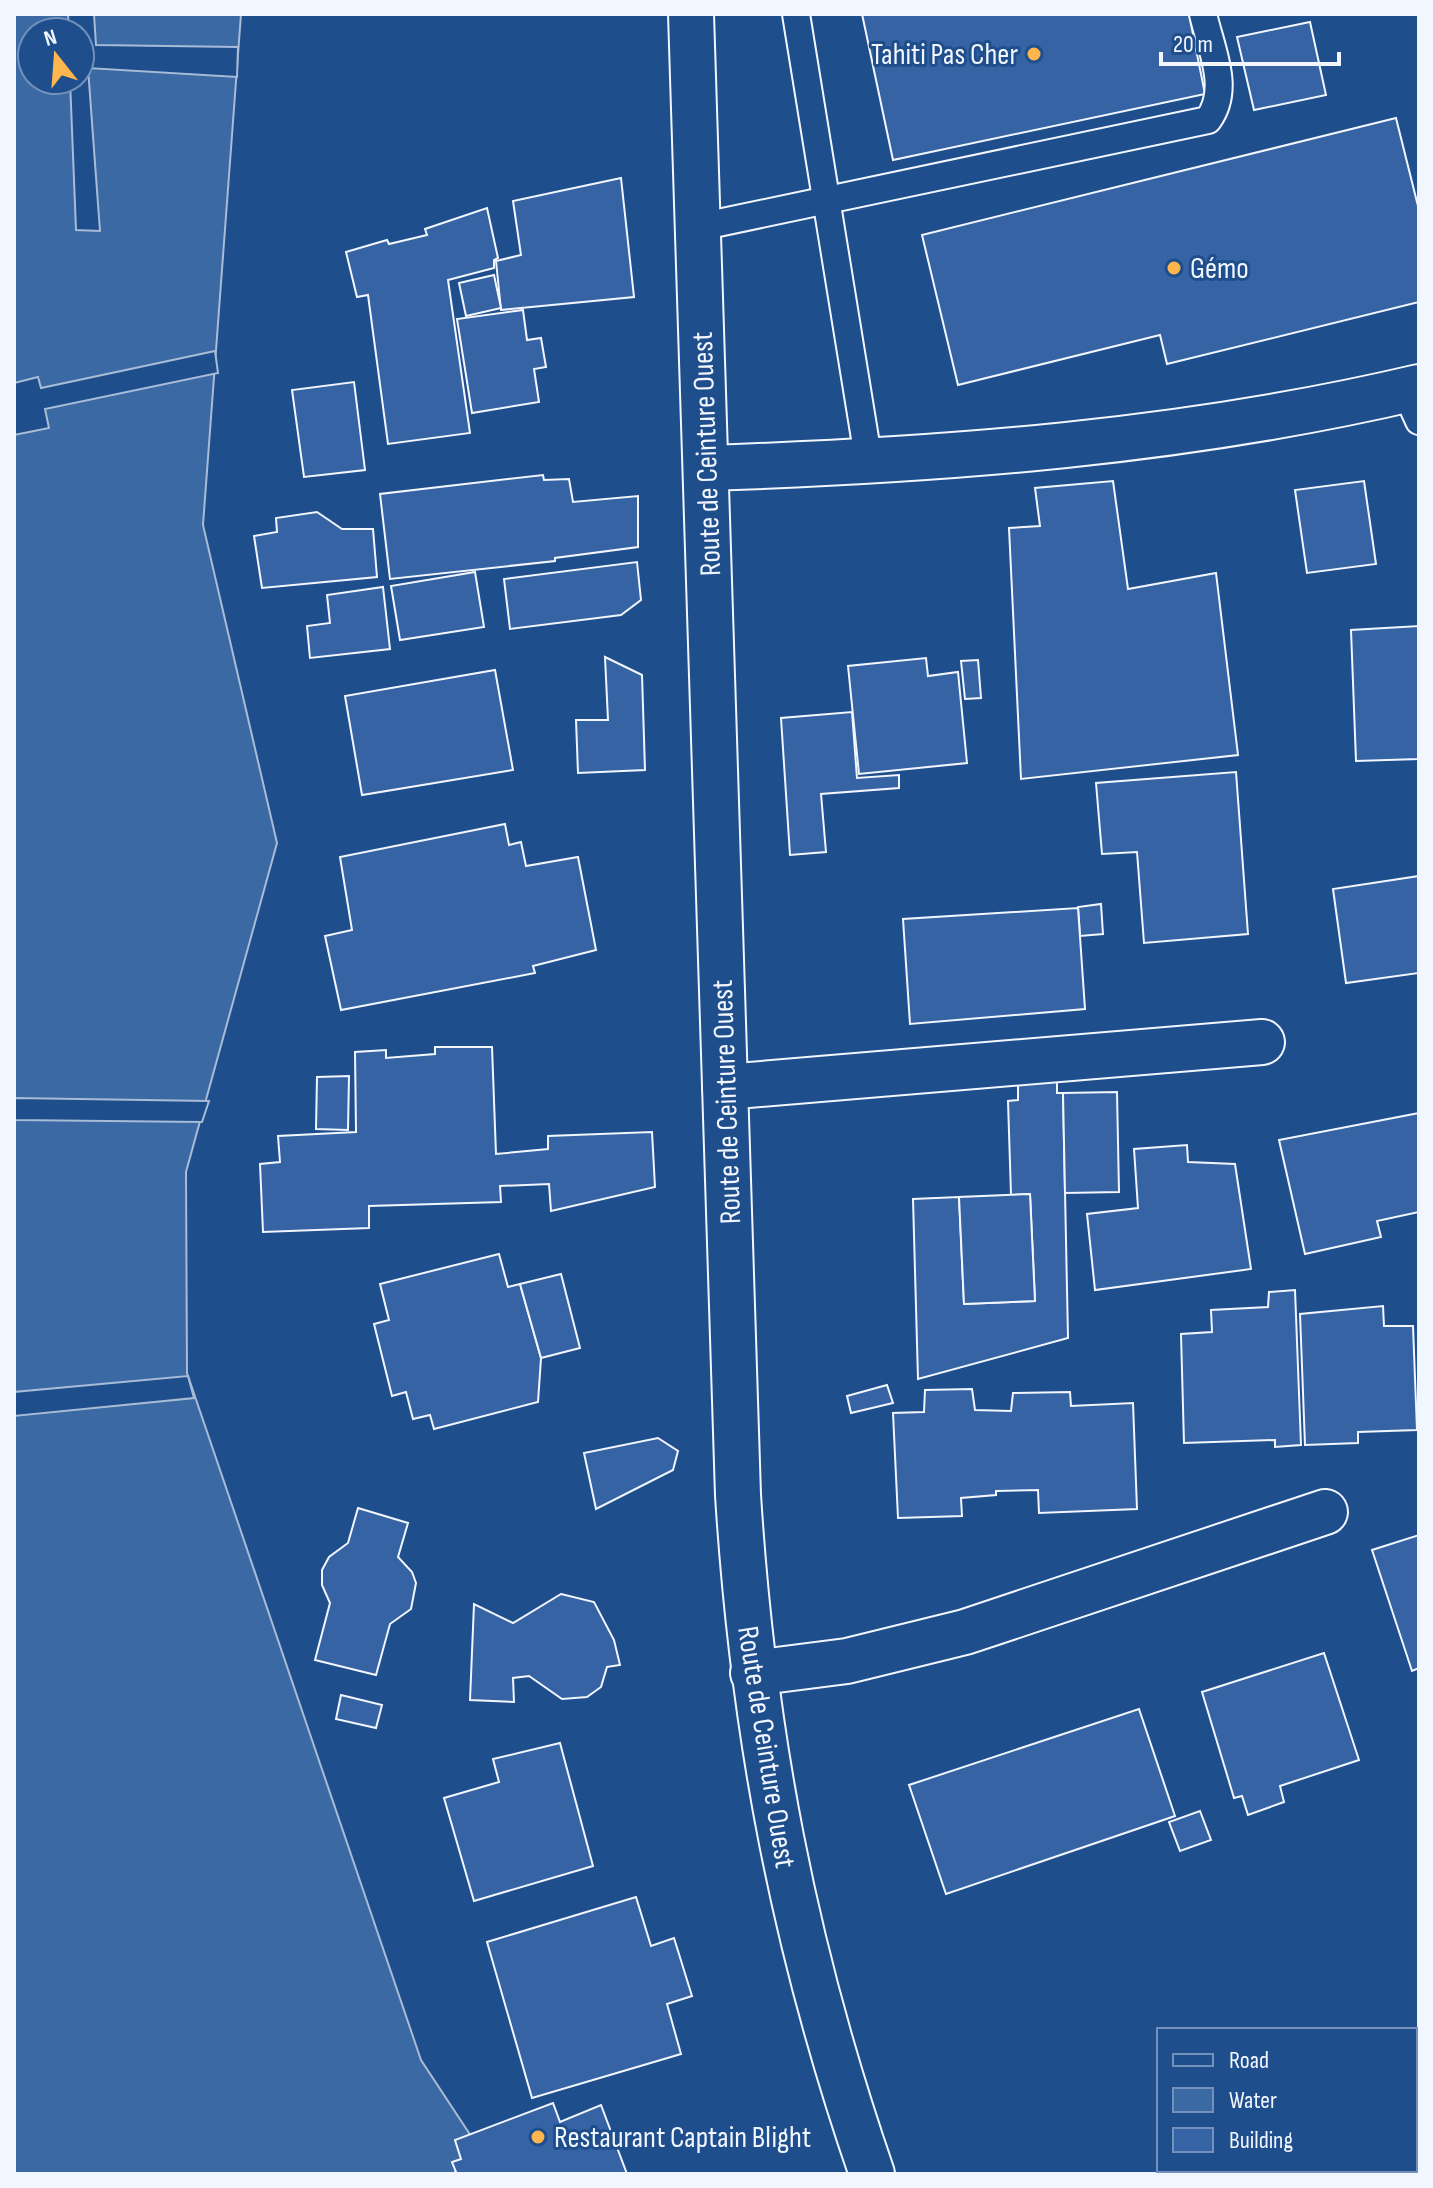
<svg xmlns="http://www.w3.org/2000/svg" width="1433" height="2188" font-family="'Sofia Sans Condensed',sans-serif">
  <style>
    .water { fill: #3b69a3; stroke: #a8bbd7; stroke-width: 2; fill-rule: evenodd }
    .pier { fill: #1f4e8c; stroke: #a8bbd7; stroke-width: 2 }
    .building { fill: #3563a3; stroke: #f2f6ff; stroke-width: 2 }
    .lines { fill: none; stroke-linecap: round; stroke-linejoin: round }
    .service-casing { stroke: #f2f6ff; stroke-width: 30 }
    .minor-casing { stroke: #f2f6ff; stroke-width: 48 }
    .primary-casing { stroke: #f2f6ff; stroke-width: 48 }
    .service { stroke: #1f4e8c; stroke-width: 26 }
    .minor { stroke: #1f4e8c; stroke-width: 44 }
    .primary { stroke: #1f4e8c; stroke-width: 44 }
    .poi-dot { fill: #ffb74d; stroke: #1f4e8c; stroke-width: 3 }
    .labels { text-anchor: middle; stroke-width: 6; stroke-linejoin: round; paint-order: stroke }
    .poi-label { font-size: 30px; fill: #f2f6ff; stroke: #1f4e8c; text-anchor: start }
    .street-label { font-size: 30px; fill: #f2f6ff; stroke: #1f4e8c }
  </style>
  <rect width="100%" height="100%" fill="#1f4e8c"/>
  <!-- water -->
  <path class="water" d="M 14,14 L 241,14 L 203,525 L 277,843 L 186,1172 L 187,1373 L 421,2060 L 496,2174 L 14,2174 ZM 32,32 L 80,32 L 80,80 L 32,80 Z"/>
  <!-- pier -->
  <g class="pier">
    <polygon points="68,14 94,14 96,45 238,47 237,77 88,68 100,231 76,230 70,80 80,80 80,32 69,32"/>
    <polygon points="215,351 218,373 45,409 49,428 14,435 14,383 38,377 41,388"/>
    <polygon points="14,1098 209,1101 202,1122 14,1120"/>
    <polygon points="188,1376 194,1398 14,1416 14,1392"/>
  </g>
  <!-- building -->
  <g class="building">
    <polygon points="862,14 1189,14 1205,94 893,160"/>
    <polygon points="1310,22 1326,95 1254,110 1237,37"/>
    <polygon points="1396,118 1419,210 1419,302 1167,364 1160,335 958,385 922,235"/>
    <polygon points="621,178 634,297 501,310 496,261 521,255 513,201"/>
    <polygon points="487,208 498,258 494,260 494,268 448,280 470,433 388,444 368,295 357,297 346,252 387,240 389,244 427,235 425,229"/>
    <polygon points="494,275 501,308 466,316 459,283"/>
    <polygon points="523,310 527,340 541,338 546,367 534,369 539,402 472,413 457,319"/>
    <polygon points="354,382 365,470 304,477 292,390"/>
    <polygon points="543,475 544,480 569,479 573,502 638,496 638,547 555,558 555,561 390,579 380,494"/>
    <polygon points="1113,481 1128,589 1216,573 1238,755 1021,779 1009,528 1040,526 1035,488"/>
    <polygon points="1364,481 1376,564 1307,573 1295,490"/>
    <polygon points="317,512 342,529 373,529 377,577 262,588 254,536 277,532 276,518"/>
    <polygon points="637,562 641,600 621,615 510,629 504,579"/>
    <polygon points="475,572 484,627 400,640 391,586"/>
    <polygon points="383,587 390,649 310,658 307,626 330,623 327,595"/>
    <polygon points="1419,626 1419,759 1356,761 1351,630"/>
    <polygon points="605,657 642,675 645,770 578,773 576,720 608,720"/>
    <polygon points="926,658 928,676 958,672 967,763 859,774 848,666"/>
    <polygon points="978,660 981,698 965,699 961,661"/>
    <polygon points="495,670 513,770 362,795 345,696"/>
    <polygon points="852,712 857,778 899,775 899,788 821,794 826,852 790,855 781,718"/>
    <polygon points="1236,772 1248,934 1144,943 1137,852 1102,854 1096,783"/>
    <polygon points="505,824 509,845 521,842 526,866 578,857 596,950 533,966 535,973 341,1010 325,936 352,930 340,857"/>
    <polygon points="1419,876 1419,973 1346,983 1333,889"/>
    <polygon points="1101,904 1103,934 1080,936 1078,907"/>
    <polygon points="1078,908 1085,1009 910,1024 903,919"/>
    <polygon points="435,1047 492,1047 496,1154 548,1149 548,1136 652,1132 655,1187 551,1211 549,1184 500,1186 501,1202 369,1206 369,1228 263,1232 260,1164 280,1162 278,1136 356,1132 355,1052 386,1050 386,1058 435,1054"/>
    <polygon points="349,1076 348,1130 316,1129 317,1077"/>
    <polygon points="1018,1076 1057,1077 1057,1093 1063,1093 1068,1338 918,1379 913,1199 959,1197 964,1304 1035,1301 1030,1194 1011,1195 1008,1101 1018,1100"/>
    <polygon points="1117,1092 1119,1192 1065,1193 1063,1093"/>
    <polygon points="1419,1113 1419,1212 1377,1221 1381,1237 1305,1254 1279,1140"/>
    <polygon points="1187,1145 1188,1162 1235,1164 1251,1269 1095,1290 1087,1214 1138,1208 1134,1149"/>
    <polygon points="1030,1194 1035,1301 964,1304 959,1197"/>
    <polygon points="499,1254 508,1287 520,1284 541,1358 538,1402 434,1429 430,1415 413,1419 406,1392 392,1396 374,1324 389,1320 380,1284"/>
    <polygon points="561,1274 580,1348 541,1358 520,1284"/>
    <polygon points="1295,1290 1301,1445 1275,1447 1275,1440 1184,1443 1181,1334 1212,1332 1211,1310 1268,1307 1269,1292"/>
    <polygon points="1383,1306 1384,1326 1413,1326 1417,1430 1358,1432 1358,1443 1305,1445 1300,1314"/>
    <polygon points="887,1385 893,1403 851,1413 847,1396"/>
    <polygon points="972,1389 975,1410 1011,1411 1013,1393 1070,1392 1071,1406 1133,1403 1137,1509 1039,1513 1038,1490 996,1491 996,1495 961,1498 962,1516 898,1518 893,1413 924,1412 925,1390"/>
    <polygon points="658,1438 678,1451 673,1470 596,1509 584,1453"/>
    <polygon points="358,1508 408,1523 398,1557 412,1572 416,1583 411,1609 390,1624 376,1675 315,1660 330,1603 322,1585 322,1570 329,1557 348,1543"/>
    <polygon points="1419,1535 1419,1668 1412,1671 1372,1550"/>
    <polygon points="561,1594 594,1602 614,1640 620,1665 607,1667 601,1687 587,1697 562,1699 529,1676 513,1678 514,1702 470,1700 474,1604 513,1623"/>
    <polygon points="1324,1653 1359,1760 1280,1786 1284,1802 1248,1815 1242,1796 1234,1798 1202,1692"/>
    <polygon points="341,1695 382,1705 376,1728 336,1719"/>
    <polygon points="1139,1709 1175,1816 946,1894 909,1785"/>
    <polygon points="560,1743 593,1866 474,1901 444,1798 499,1782 493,1759"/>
    <polygon points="1200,1811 1211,1840 1180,1851 1169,1822"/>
    <polygon points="636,1897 651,1946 674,1938 692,1996 667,2004 681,2054 532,2098 487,1942"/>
    <polygon points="553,2103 560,2122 601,2105 627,2174 451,2174 456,2172 452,2162 461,2159 455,2140"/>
  </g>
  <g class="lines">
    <!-- service casing -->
    <g class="service-casing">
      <g id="service">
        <polyline points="796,14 869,463"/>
        <path d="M 699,227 L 1208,120 C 1231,89 1211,49 1203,14"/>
        <polyline points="1405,390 1419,421"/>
      </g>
    </g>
    <!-- minor casing -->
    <g class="minor-casing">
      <g id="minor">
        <path d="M 707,468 C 946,460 1185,442 1419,387"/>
        <polyline points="725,1087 1262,1042"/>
        <polyline points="753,1673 847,1661 965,1632 1325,1512"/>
        <polyline points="1235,2174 1245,2170"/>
      </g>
    </g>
    <!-- primary casing -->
    <g class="primary-casing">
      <path id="primary" d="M 691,14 L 738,1495 C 753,1733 794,1948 872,2174"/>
    </g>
    <!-- service -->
    <use href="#service" class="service"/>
    <!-- minor -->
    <use href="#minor" class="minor"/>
    <!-- primary -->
    <use href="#primary" class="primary"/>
  </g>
  <!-- markers -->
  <g class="poi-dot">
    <circle cx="1034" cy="54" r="8"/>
    <circle cx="1174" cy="268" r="8"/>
    <circle cx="538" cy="2137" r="8"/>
  </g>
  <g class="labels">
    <!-- poi labels -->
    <g class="poi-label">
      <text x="1018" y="64" text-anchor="end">Tahiti Pas Cher</text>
      <text x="1190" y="278">Gémo</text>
      <text x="554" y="2147">Restaurant Captain Blight</text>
    </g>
    <!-- street labels -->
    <g class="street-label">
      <text transform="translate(706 454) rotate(-92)" y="10">Route de Ceinture Ouest</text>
      <text transform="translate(726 1102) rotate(-92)" y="10">Route de Ceinture Ouest</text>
      <text transform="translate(767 1747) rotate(81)" y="10">Route de Ceinture Ouest</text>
    </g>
  </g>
  <!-- border -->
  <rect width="1433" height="2188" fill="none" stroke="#f2f6ff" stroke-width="32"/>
  <!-- legend -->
  <rect x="1157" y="2028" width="260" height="144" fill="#1f4e8c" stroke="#7391ba" stroke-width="2"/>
  <rect x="1173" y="2054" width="40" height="12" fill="#1f4e8c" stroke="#7391ba" stroke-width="2"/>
  <text x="1229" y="2068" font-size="24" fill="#f2f6ff">Road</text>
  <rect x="1173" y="2088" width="40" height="24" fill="#3b69a3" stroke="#7391ba" stroke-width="2"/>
  <text x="1229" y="2108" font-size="24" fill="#f2f6ff">Water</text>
  <rect x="1173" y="2128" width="40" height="24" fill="#3563a3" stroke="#7391ba" stroke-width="2"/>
  <text x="1229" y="2148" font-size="24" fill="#f2f6ff">Building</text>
  <!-- north arrow -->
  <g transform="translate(56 56) rotate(343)"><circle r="38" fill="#1f4e8c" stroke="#7391ba" stroke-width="2"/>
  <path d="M0-6L14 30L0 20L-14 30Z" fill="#ffb74d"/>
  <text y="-12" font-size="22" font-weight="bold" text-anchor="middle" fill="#f2f6ff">N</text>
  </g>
  <!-- scale -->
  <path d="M1161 52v12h178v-12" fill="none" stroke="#f2f6ff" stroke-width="4"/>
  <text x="1173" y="52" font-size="24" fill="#f2f6ff" stroke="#1f4e8c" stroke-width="6" paint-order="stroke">20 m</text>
</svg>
